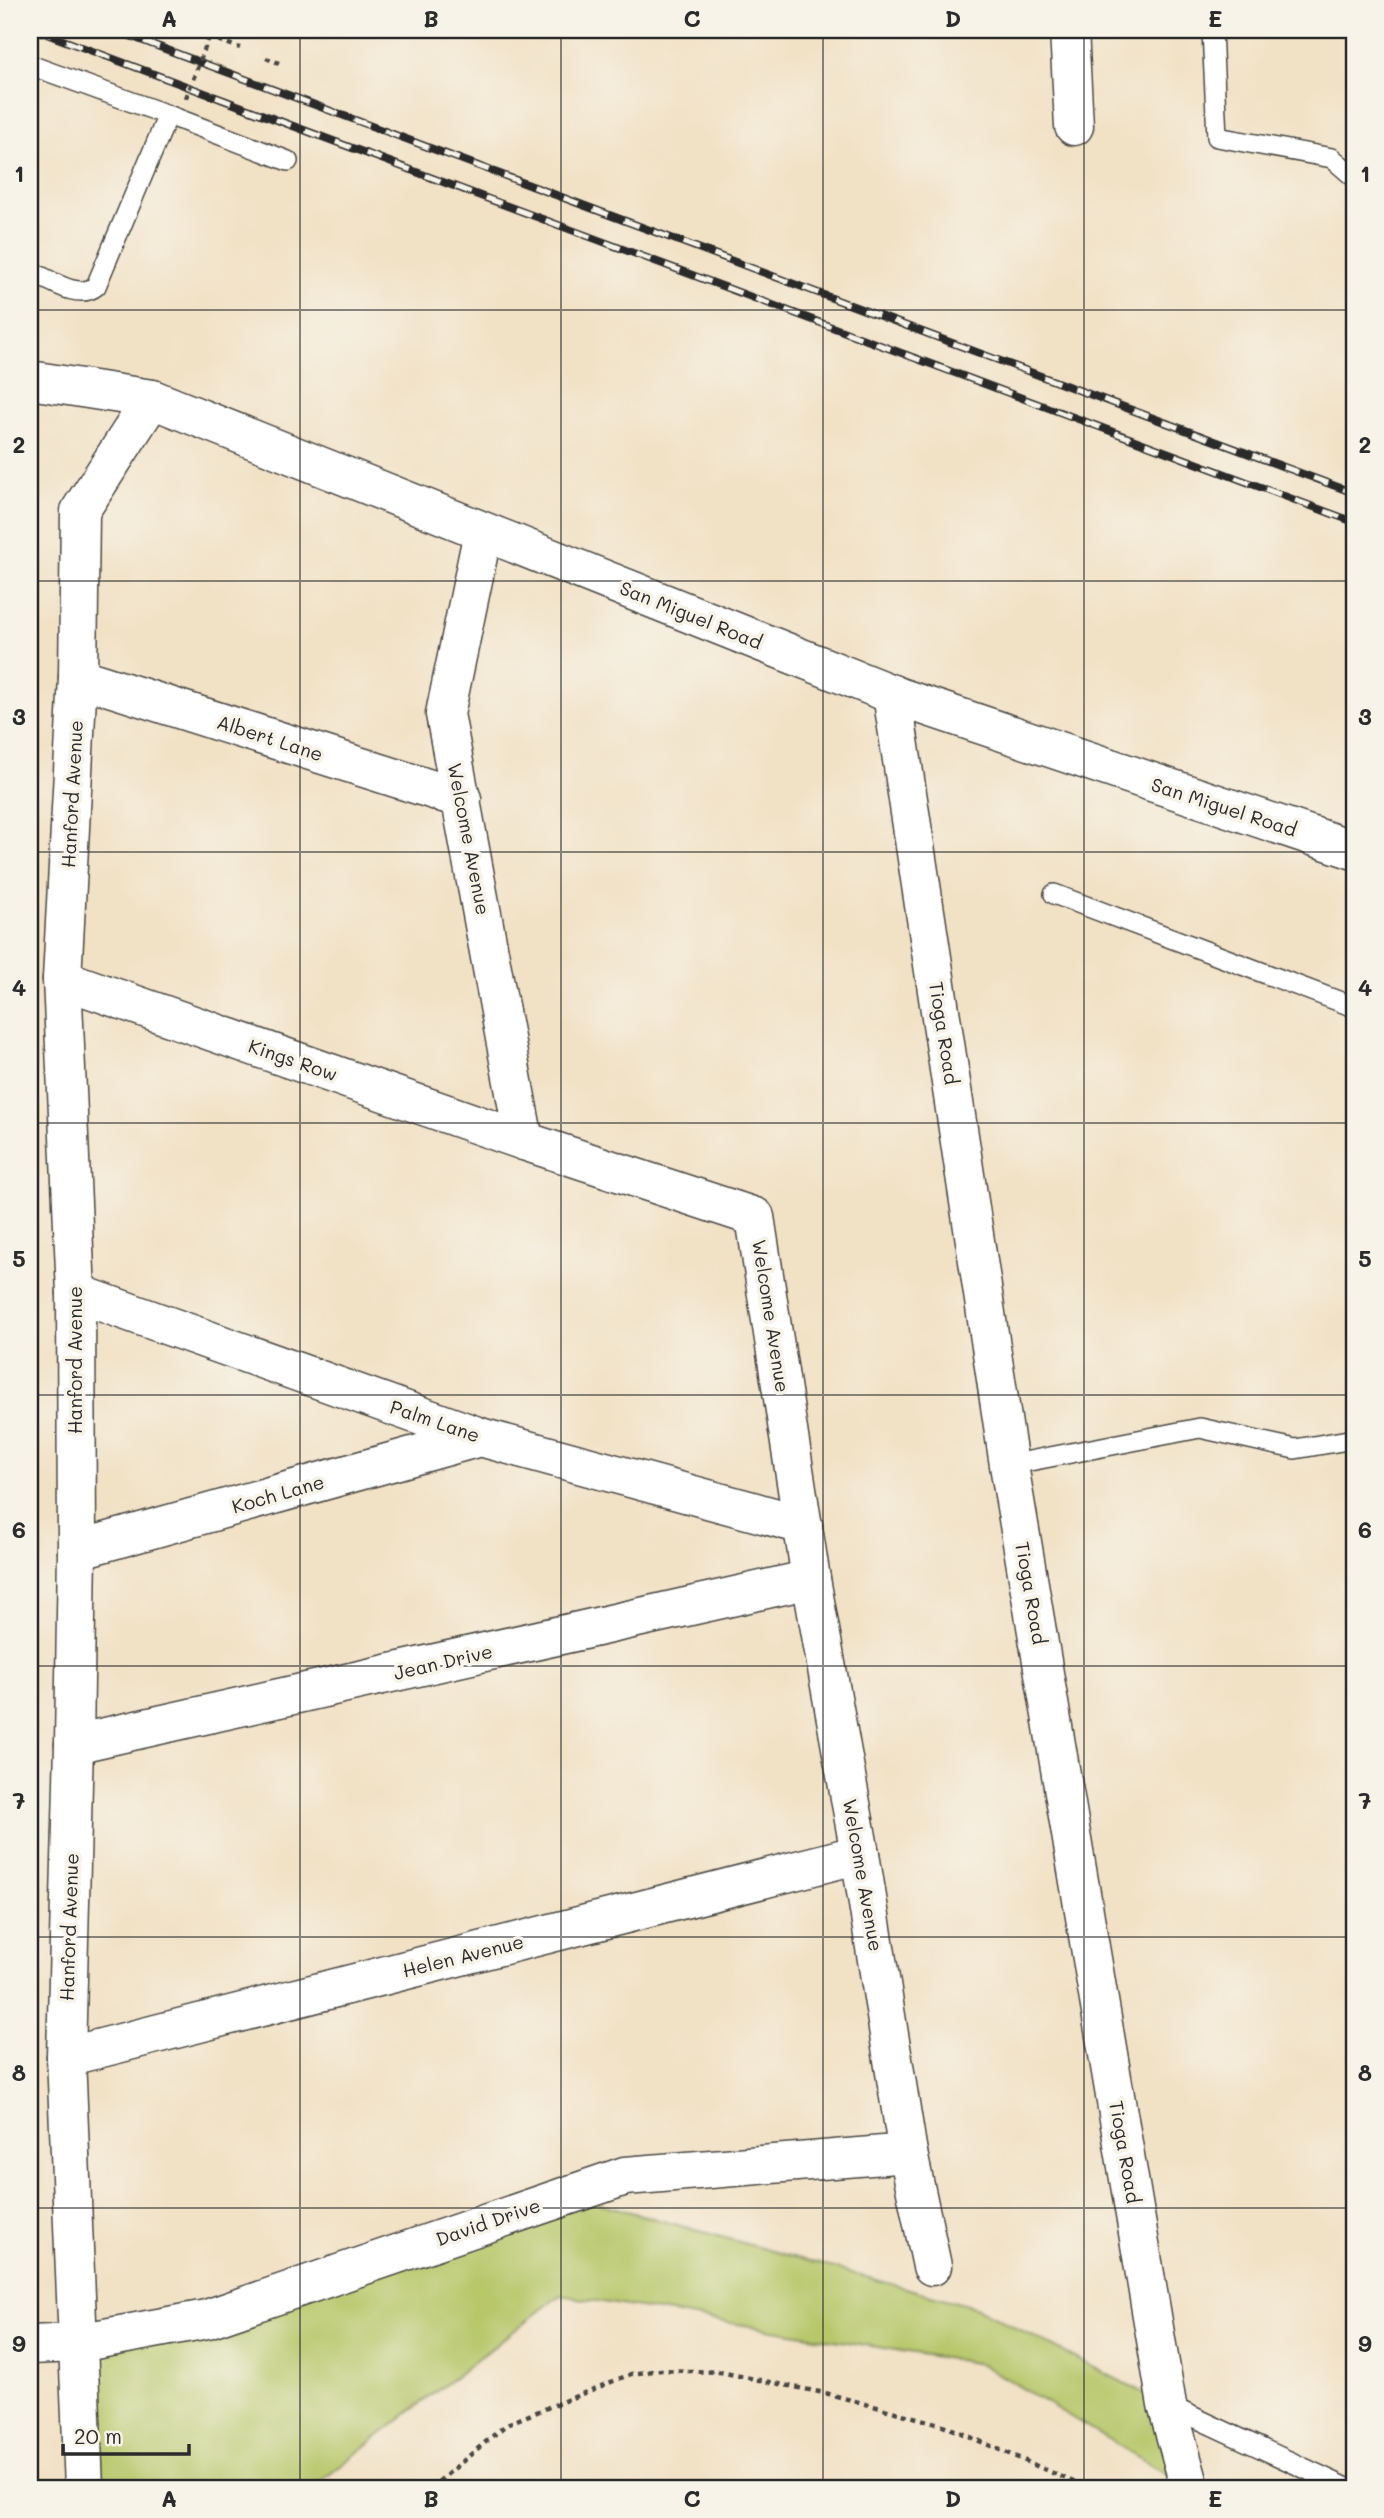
<svg xmlns="http://www.w3.org/2000/svg" width="1384" height="2518" font-family="Mali,sans-serif">
  <style>
    .green { fill: #b7c76a; stroke: #71794a; stroke-width: 2 }
    .lines { fill: none; stroke-linecap: round; stroke-linejoin: round }
    .service-casing { stroke: #494642; stroke-width: 22 }
    .minor-casing { stroke: #494642; stroke-width: 41 }
    .path { stroke: #494642; stroke-width: 4.5; stroke-dasharray: 5 5; stroke-linecap: butt }
    .service { stroke: #fff; stroke-width: 19 }
    .minor { stroke: #fff; stroke-width: 38 }
    .rail-casing { stroke: #2b2b2b; stroke-width: 8 }
    .rail { stroke: #f7f3e8; stroke-width: 5; stroke-dasharray: 16; stroke-linecap: butt }
    .path-bridge { stroke: #494642; stroke-width: 4.5; stroke-dasharray: 5 5; stroke-linecap: butt }
    .grid { fill: none; stroke: #2b2b2b; stroke-width: 2; stroke-opacity: 0.55 }
    .labels { text-anchor: middle; stroke-width: 7; stroke-linejoin: round; paint-order: stroke }
    .street-label { font-size: 19px; fill: #2b2b2b; stroke: #f7f3e8 }
    .neatline { fill: none; stroke: #2b2b2b; stroke-width: 2.5 }
    .grid-label { font-size: 23px; text-anchor: middle; font-weight: bold; fill: #2b2b2b }
  </style>
  <rect width="100%" height="100%" fill="#f7f3e8"/>
  <filter id="ink" filterUnits="userSpaceOnUse"><feTurbulence type="fractalNoise" baseFrequency=".0143" numOctaves="2"/><feDisplacementMap in="SourceGraphic" scale="14" xChannelSelector="R" yChannelSelector="G"/><feConvolveMatrix kernelMatrix="1 2 1 2 8 2 1 2 1" color-interpolation-filters="sRGB"/></filter>
  <filter id="wash" filterUnits="userSpaceOnUse"><feTurbulence type="fractalNoise" baseFrequency=".00686" numOctaves="4" result="noise"/><feDisplacementMap in="SourceGraphic" scale="28" xChannelSelector="R" yChannelSelector="G"/><feGaussianBlur stdDeviation="1.57" result="paint"/><feColorMatrix in="noise" values="0 0 0 0 0 0 0 0 0 0 0 0 0 0 0 0 0 1.4 0 .05"/><feComposite in="paint" operator="in"/></filter>
  <g filter="url(#wash)">
    <rect width="100%" height="100%" fill="#f1e1c5"/>
    <!-- green -->
    <polygon class="green" points="569,2195 978,2308 1167,2405 1189,2487 981,2364 560,2295 312,2488 84,2488 78,2343"/>
  </g>
  <g filter="url(#ink)">
    <g class="lines">
      <!-- service casing -->
      <g class="service-casing">
        <g id="service">
          <polyline points="1212,30 1217,137 1332,158 1354,177"/>
          <path d="M 30,65 L 168,115 L 96,286 C 78,301 49,279 30,271"/>
          <polyline points="168,115 288,161"/>
          <polyline points="1054,894 1354,1007"/>
          <polyline points="1009,1465 1200,1428 1295,1449 1354,1439"/>
          <polyline points="1168,2405 1347,2488"/>
        </g>
      </g>
      <!-- minor casing -->
      <g class="minor-casing">
        <g id="minor">
          <polyline points="1069,30 1074,126"/>
          <polyline points="30,380 152,399 899,697 1354,850"/>
          <polyline points="483,532 445,714 524,1141 755,1217 811,1579 860,1854 908,2153 932,2266"/>
          <polyline points="78,677 462,799"/>
          <polyline points="892,694 1009,1465 1167,2405 1190,2488"/>
          <polyline points="62,979 524,1141"/>
          <polyline points="76,1293 480,1437 803,1525"/>
          <polyline points="77,1550 480,1437"/>
          <polyline points="74,1744 811,1579"/>
          <polyline points="66,2057 860,1854"/>
          <polyline points="30,2345 78,2343 207,2319 625,2176 908,2153"/>
          <polyline points="84,2488 66,2057 74,1744 77,1550 76,1293 62,979 78,677 80,511 152,399"/>
        </g>
      </g>
      <!-- path -->
      <g class="path">
        <polyline points="209,37 240,48"/>
        <polyline points="266,58 279,63"/>
        <polyline points="431,2488 507,2424 631,2374 661,2370 720,2372 829,2394 943,2425 1087,2488"/>
      </g>
      <!-- service -->
      <use href="#service" class="service"/>
      <!-- minor -->
      <use href="#minor" class="minor"/>
      <!-- rail casing -->
      <g class="rail-casing">
        <g id="rail">
          <polyline points="36,30 1354,522"/>
          <polyline points="114,30 1354,493"/>
        </g>
      </g>
      <!-- rail -->
      <use href="#rail" class="rail"/>
      <!-- path-bridge -->
      <polyline class="path-bridge" points="186,98 209,37"/>
    </g>
  </g>
  <!-- grid -->
  <path class="grid" d="M 300,30 L 300,2488M 561,30 L 561,2488M 823,30 L 823,2488M 1084,30 L 1084,2488M 30,310 L 1354,310M 30,581 L 1354,581M 30,852 L 1354,852M 30,1123 L 1354,1123M 30,1395 L 1354,1395M 30,1666 L 1354,1666M 30,1937 L 1354,1937M 30,2208 L 1354,2208"/>
  <g class="labels">
    <!-- street labels -->
    <g class="street-label">
      <text transform="translate(691 615) rotate(22)" y="7">San Miguel Road</text>
      <text transform="translate(270 738) rotate(18)" y="7">Albert Lane</text>
      <text transform="translate(72 794) rotate(-87)" y="7">Hanford Avenue</text>
      <text transform="translate(1224 807) rotate(18)" y="7">San Miguel Road</text>
      <text transform="translate(469 839) rotate(79)" y="7">Welcome Avenue</text>
      <text transform="translate(944 1033) rotate(81)" y="7">Tioga Road</text>
      <text transform="translate(293 1060) rotate(19)" y="7">Kings Row</text>
      <text transform="translate(771 1316) rotate(81)" y="7">Welcome Avenue</text>
      <text transform="translate(75 1360) rotate(-90)" y="7">Hanford Avenue</text>
      <text transform="translate(435 1421) rotate(19)" y="7">Palm Lane</text>
      <text transform="translate(278 1494) rotate(-16)" y="7">Koch Lane</text>
      <text transform="translate(1031 1593) rotate(80)" y="7">Tioga Road</text>
      <text transform="translate(443 1662) rotate(-13)" y="7">Jean Drive</text>
      <text transform="translate(863 1875) rotate(80)" y="7">Welcome Avenue</text>
      <text transform="translate(69 1927) rotate(-88)" y="7">Hanford Avenue</text>
      <text transform="translate(463 1956) rotate(-14)" y="7">Helen Avenue</text>
      <text transform="translate(1125 2152) rotate(80)" y="7">Tioga Road</text>
      <text transform="translate(488 2222) rotate(-19)" y="7">David Drive</text>
    </g>
  </g>
  <!-- margin -->
  <rect width="1384" height="2518" fill="none" stroke="#f7f3e8" stroke-width="77"/>
  <!-- scale -->
  <path d="M63 2444v10h126v-10" fill="none" stroke="#2b2b2b" stroke-width="3.5"/>
  <text x="74" y="2444" font-size="21" fill="#2b2b2b" stroke="#f7f3e8" stroke-width="5" paint-order="stroke">20 m</text>
  <rect x="38" y="38" width="1308" height="2442" class="neatline"/>
  <g class="grid-label">
    <text x="169" y="27">A</text>
    <text x="431" y="27">B</text>
    <text x="692" y="27">C</text>
    <text x="953" y="27">D</text>
    <text x="1215" y="27">E</text>
    <text x="19" y="182">1</text>
    <text x="1365" y="182">1</text>
    <text x="19" y="453">2</text>
    <text x="1365" y="453">2</text>
    <text x="19" y="725">3</text>
    <text x="1365" y="725">3</text>
    <text x="19" y="996">4</text>
    <text x="1365" y="996">4</text>
    <text x="19" y="1267">5</text>
    <text x="1365" y="1267">5</text>
    <text x="19" y="1538">6</text>
    <text x="1365" y="1538">6</text>
    <text x="19" y="1809">7</text>
    <text x="1365" y="1809">7</text>
    <text x="19" y="2081">8</text>
    <text x="1365" y="2081">8</text>
    <text x="19" y="2352">9</text>
    <text x="1365" y="2352">9</text>
    <text x="169" y="2507">A</text>
    <text x="431" y="2507">B</text>
    <text x="692" y="2507">C</text>
    <text x="953" y="2507">D</text>
    <text x="1215" y="2507">E</text>
  </g>
</svg>
